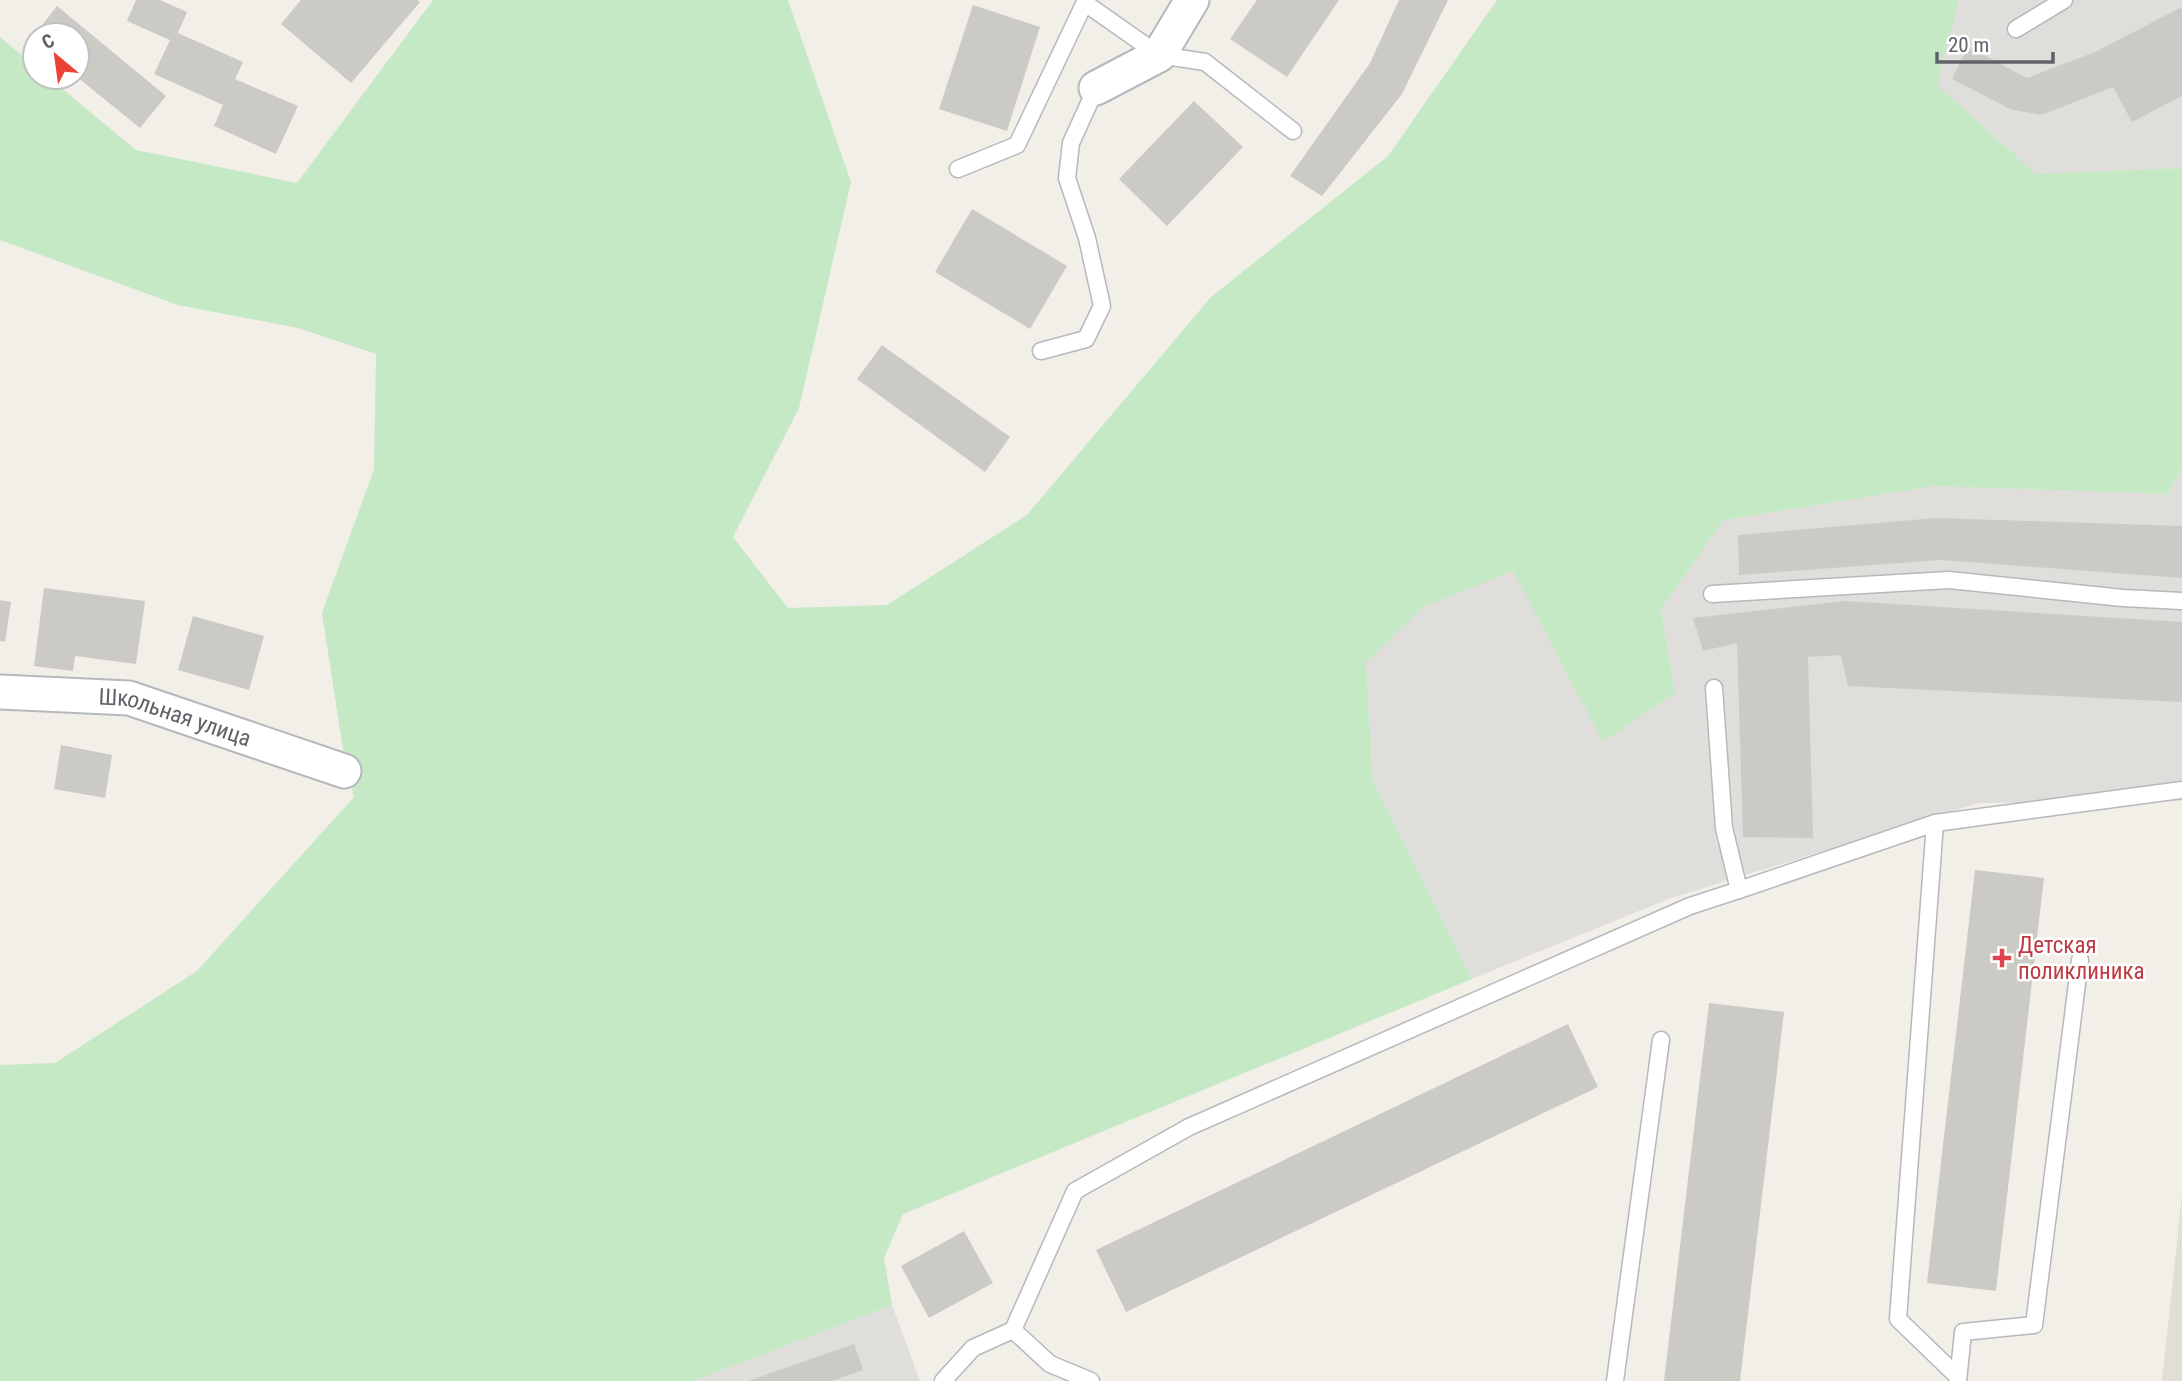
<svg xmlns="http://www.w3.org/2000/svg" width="2182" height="1381" font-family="'Roboto Condensed',sans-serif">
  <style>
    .industrial { fill: #e0deda }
    .education { fill: #e1ded6 }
    .green { fill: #c5e8c5 }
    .building { fill: #cccac5 }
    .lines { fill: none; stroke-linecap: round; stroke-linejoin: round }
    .service-casing { stroke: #b5b8bc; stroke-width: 19 }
    .minor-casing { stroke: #b5b8bc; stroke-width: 37 }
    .service { stroke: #fff; stroke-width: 16 }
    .minor { stroke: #fff; stroke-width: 33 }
    .health-dot { fill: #e0444e; stroke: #fff; stroke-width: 2.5 }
    .labels { text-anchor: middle; stroke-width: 5; stroke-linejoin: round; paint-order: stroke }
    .street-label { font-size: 23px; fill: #5f6368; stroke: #fff }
    .health-label { font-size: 23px; fill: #be3a42; stroke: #fff; text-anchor: start }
  </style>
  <rect width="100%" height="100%" fill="#f1efe8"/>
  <!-- industrial -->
  <g class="industrial">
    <polygon points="1959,0 2182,0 2182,168 2036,174 1937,85"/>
    <polygon points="2182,468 2182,801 1978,803 1671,898 1472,979 1373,780 1366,663 1423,607 1513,570 1603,742 1675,693 1661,609 1724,520 1934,486 2168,494"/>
    <polygon points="892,1305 920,1381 693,1381"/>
  </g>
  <!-- education -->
  <polygon class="education" points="2182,1196 2182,1381 2162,1381"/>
  <!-- green -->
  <polygon class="green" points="433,0 788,0 851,182 799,408 733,537 788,608 887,605 1027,515 1211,297 1388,156 1497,0 1959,0 1937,85 2036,174 2182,168 2182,468 2168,494 1934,486 1724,520 1661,609 1675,693 1603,742 1513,571 1423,607 1366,663 1373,780 1472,979 903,1214 884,1258 892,1305 693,1381 0,1381 0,1065 55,1063 197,971 354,797 342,743 322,613 374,469 376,354 298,328 178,305 0,240 0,37 35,66 35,77 48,77 136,150 297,183"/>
  <!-- building -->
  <g class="building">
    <polygon points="136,0 160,0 187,12 178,33 243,62 235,79 298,106 276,154 214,126 223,105 154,74 170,40 127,21"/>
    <polygon points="301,0 417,0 420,2 351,83 281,24"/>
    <polygon points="1257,0 1339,0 1287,77 1230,39"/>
    <polygon points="1399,0 1448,0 1402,94 1322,196 1290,176 1370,63"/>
    <polygon points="973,5 1040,27 1007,131 939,109"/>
    <polygon points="57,6 166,96 140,128 77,77 77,35 35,35 35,42 31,39"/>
    <polygon points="2182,7 2182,96 2132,122 2113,87 2041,115 2010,109 1952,79 1968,47 2027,78 2095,52"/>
    <polygon points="1194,101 1243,147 1167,226 1119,179"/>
    <polygon points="972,209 1067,266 1030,329 935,272"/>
    <polygon points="882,345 1010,437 985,472 857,379"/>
    <polygon points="1936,518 2182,526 2182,578 1941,560 1739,575 1738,535"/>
    <polygon points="44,588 145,601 136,664 75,656 73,671 34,666"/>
    <polygon points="0,600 11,602 5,642 0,641"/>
    <polygon points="1845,601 2182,622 2182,702 1848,686 1841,655 1808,657 1813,838 1743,837 1737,643 1703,651 1693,618"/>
    <polygon points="193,616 264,636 249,690 178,670"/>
    <polygon points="61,745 112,755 105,798 54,789"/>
    <polygon points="1975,870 2044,878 1996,1291 1927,1283"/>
    <polygon points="1709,1003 1784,1012 1740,1381 1664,1381"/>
    <polygon points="1568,1024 1598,1087 1126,1312 1096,1250"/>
    <polygon points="964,1231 993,1283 929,1318 901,1266"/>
    <polygon points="854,1344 863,1370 832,1381 748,1381"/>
  </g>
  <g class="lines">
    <!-- service casing -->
    <g class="service-casing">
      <g id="service">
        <polyline points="1085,3 1159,55 1205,62 1293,131"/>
        <polyline points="2016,29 2064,0"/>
        <polyline points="958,169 1017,145 1086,0"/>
        <polyline points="1041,351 1086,339 1102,306 1087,238 1067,178 1071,143 1096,88"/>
        <polyline points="1712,594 1949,580 2123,598 2182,601"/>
        <polyline points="1714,688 1724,828 1739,890 1935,823 2182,790"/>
        <polyline points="1935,823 1898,1319 1958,1377"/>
        <polyline points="1013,1330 1075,1191 1189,1127 1690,906 1739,890"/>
        <polyline points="943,1381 973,1348 1013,1330 1050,1364 1091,1381"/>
        <polyline points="1615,1381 1661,1040"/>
        <polyline points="1958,1381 1963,1332 2034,1325 2080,960"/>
      </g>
    </g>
    <!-- minor casing -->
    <g class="minor-casing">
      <g id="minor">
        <polyline points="1096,88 1159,55 1192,0"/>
        <path id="s1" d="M 0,692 L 129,698 L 344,771"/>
      </g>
    </g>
    <!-- service -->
    <use href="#service" class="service"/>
    <!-- minor -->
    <use href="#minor" class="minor"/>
  </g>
  <!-- markers -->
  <path class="health-dot" d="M1998.5 947.5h7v7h7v7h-7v7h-7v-7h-7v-7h7z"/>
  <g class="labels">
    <!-- street labels -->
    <g class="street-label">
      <text dy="8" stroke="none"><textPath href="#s1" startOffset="178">Школьная улица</textPath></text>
    </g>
    <!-- health labels -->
    <g class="health-label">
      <text x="2018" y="953">Детская<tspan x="2018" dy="26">поликлиника</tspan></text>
    </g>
  </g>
  <!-- north arrow -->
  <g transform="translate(56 56) rotate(331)"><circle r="33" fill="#ffffff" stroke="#bfc1c3" stroke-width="2"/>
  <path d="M0-5L12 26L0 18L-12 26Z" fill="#ea4335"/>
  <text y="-10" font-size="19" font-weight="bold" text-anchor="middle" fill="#5f6368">С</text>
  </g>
  <!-- scale -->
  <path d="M1937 52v10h116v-10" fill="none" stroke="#5f6368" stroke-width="3.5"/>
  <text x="1948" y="52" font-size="21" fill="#5f6368" stroke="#ffffff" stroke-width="5" paint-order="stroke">20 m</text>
</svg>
